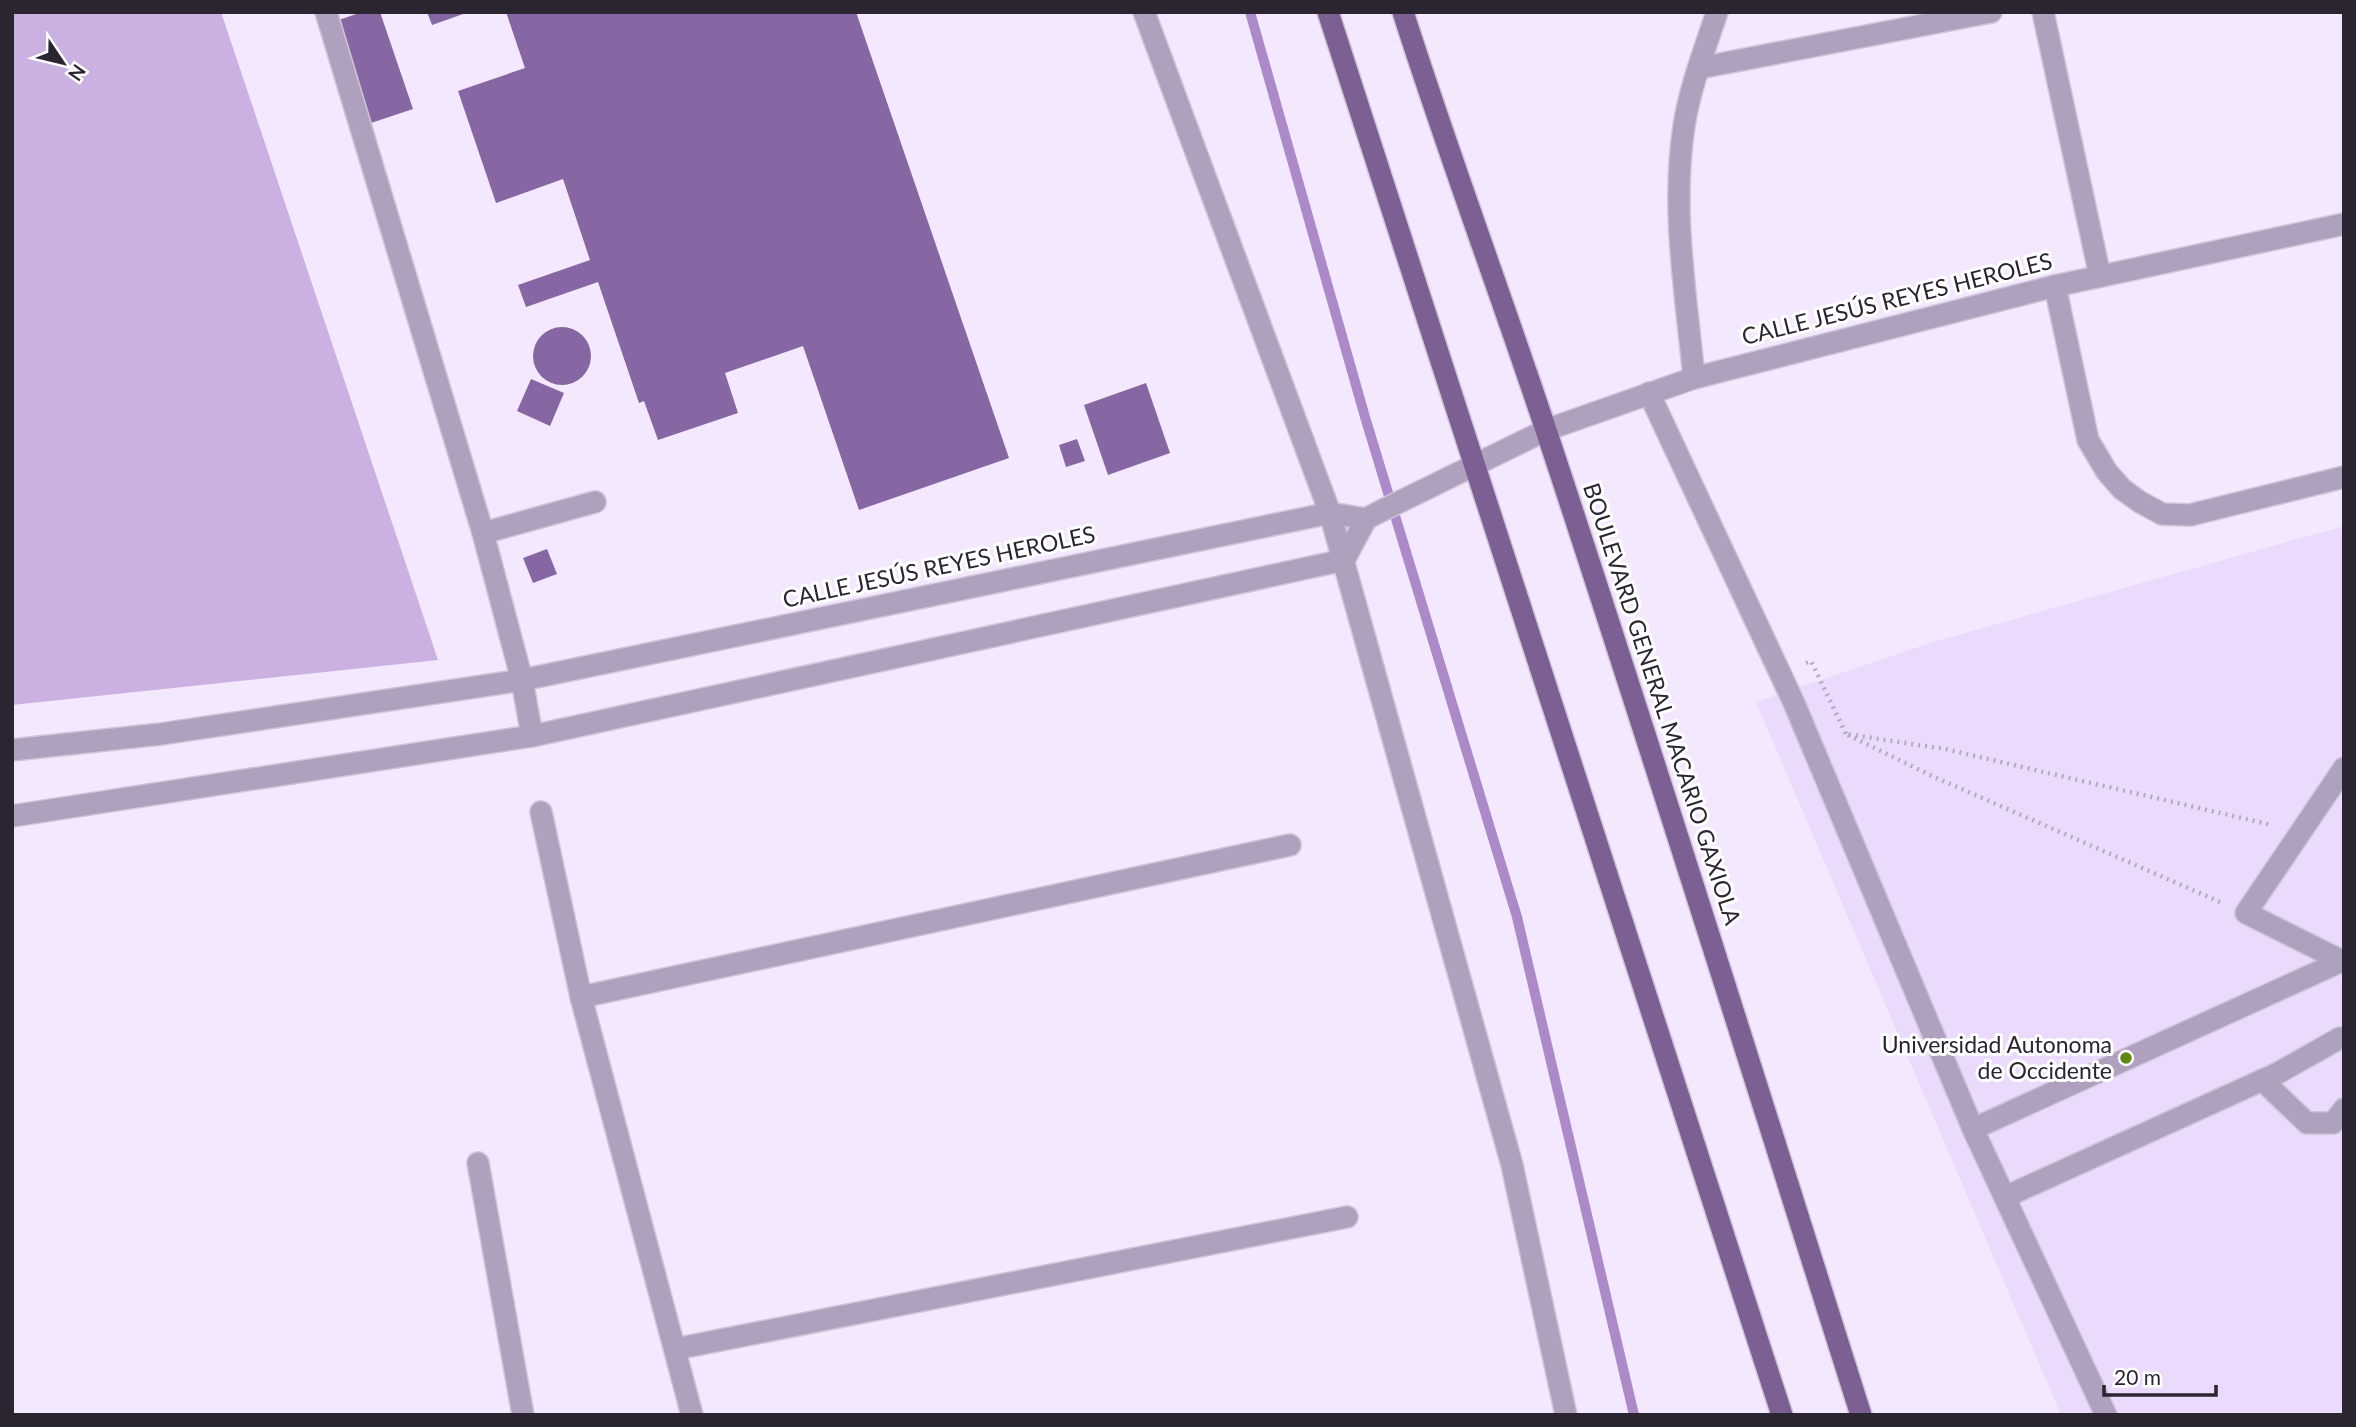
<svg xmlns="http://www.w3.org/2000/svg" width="2356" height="1427" font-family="Lato,sans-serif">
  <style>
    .built { fill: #ebdafb }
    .green { fill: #cab1e2 }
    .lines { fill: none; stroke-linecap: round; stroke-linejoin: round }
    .stream { stroke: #ac8aca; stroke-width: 10 }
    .building { fill: #8767a3 }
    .minor-casing { stroke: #cfc5d8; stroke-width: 24 }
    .major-casing { stroke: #cfc5d8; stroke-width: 24 }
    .path { stroke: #b3aabc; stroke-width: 4.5; stroke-dasharray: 2 5; stroke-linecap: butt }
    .minor { stroke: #afa1bd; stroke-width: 21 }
    .major { stroke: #7c6093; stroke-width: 21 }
    .poi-dot { fill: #5f8813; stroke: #fff; stroke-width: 2.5 }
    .labels { text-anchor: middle; stroke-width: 6; stroke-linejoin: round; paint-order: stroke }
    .street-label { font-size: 23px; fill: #2b2532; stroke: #fff }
    .poi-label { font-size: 23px; fill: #2b2532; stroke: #fff; text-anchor: end }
  </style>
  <rect width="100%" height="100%" fill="#f3e8fd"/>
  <!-- built -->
  <polygon class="built" points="2344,526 2344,1415 2061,1415 1756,702 1933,642"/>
  <!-- green -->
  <polygon class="green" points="12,12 221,12 438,660 12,705"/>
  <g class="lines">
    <!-- stream -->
    <polyline class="stream" points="1250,12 1365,417 1517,917 1634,1415"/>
  </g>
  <!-- building -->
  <g class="building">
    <polygon points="362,12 380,12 413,109 368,124 333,22"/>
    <polygon points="427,12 466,12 466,13 432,25"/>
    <polygon points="506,12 856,12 1009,458 859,510 803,346 725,373 738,413 658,440 644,401 639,403 598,282 526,307 518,285 590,260 563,179 496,203 458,91 525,68"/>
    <circle cx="562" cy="356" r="29"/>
    <polygon points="531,379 564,393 550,426 517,411"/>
    <polygon points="1146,383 1170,453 1108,475 1084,405"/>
    <polygon points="1077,439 1085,461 1066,467 1059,445"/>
    <polygon points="547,549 557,574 533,583 523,558"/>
  </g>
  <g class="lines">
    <!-- minor casing -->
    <g class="minor-casing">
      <g id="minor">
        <polyline points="326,12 483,533 522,680 532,736"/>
        <polyline points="1144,12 1330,513 1512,1165 1566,1415"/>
        <polyline points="2043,12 2100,276"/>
        <polyline points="1699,68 1991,12"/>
        <polyline points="2055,286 2088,440 2107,472 2122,489 2140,502 2162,514 2190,515 2344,477"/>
        <path d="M 1694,378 C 1686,294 1671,210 1684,126 C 1690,87 1705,49 1717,12"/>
        <polyline points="1649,393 1794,703 1973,1129 2106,1415"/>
        <polyline points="483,533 595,502"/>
        <polyline points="12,750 161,734 522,680 1330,513 1366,519"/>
        <polyline points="2344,768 2246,913 2344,962"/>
        <polyline points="541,812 581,997 692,1415"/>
        <polyline points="12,816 532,736 1344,560 1366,519 1377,513 1546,430 1694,378 2055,286 2344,224"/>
        <polyline points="581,997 1290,845"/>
        <polyline points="2262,1080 2307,1123 2333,1123 2344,1109"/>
        <polyline points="1973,1129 2342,961"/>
        <polyline points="478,1163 523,1415"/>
        <polyline points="2005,1197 2278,1073 2340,1038 2344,1038"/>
        <polyline points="675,1349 1347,1217"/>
      </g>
    </g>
    <!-- major casing -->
    <g class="major-casing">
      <g id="major">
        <polyline points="1328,12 1782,1415"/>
        <path d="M 1403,12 C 1448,153 1500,292 1547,433 C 1655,759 1757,1087 1861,1415"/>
      </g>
    </g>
    <!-- path -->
    <g class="path">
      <polyline points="1806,663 1811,661 1846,734"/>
      <polyline points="2220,902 1932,776 1846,734 1945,749 2272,825"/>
    </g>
    <!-- minor -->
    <use href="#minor" class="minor"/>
    <!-- major -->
    <use href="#major" class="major"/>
  </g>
  <!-- markers -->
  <circle class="poi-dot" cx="2126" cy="1058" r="7"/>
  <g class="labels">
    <!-- street labels -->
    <g class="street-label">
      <text transform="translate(1897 299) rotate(-14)" y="8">CALLE JESÚS REYES HEROLES</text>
      <text transform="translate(939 567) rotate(-12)" y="8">CALLE JESÚS REYES HEROLES</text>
      <text transform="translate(1662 704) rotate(72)" y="8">BOULEVARD GENERAL MACARIO GAXIOLA</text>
    </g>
    <!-- poi labels -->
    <g class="poi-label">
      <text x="2112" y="1053">Universidad Autonoma<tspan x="2112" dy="26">de Occidente</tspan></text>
    </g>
  </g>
  <!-- border -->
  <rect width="2356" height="1427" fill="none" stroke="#2b2532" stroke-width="28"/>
  <!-- north arrow -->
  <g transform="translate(63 63) rotate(125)" stroke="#ffffff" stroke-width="5" paint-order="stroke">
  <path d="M0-5L12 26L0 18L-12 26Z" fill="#2b2532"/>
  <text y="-10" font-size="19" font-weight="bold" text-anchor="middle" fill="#2b2532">N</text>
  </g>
  <!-- scale -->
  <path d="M2104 1385v10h112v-10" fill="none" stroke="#2b2532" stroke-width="3.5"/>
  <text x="2114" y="1385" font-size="21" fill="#2b2532" stroke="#ffffff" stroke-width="5" paint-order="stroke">20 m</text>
</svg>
